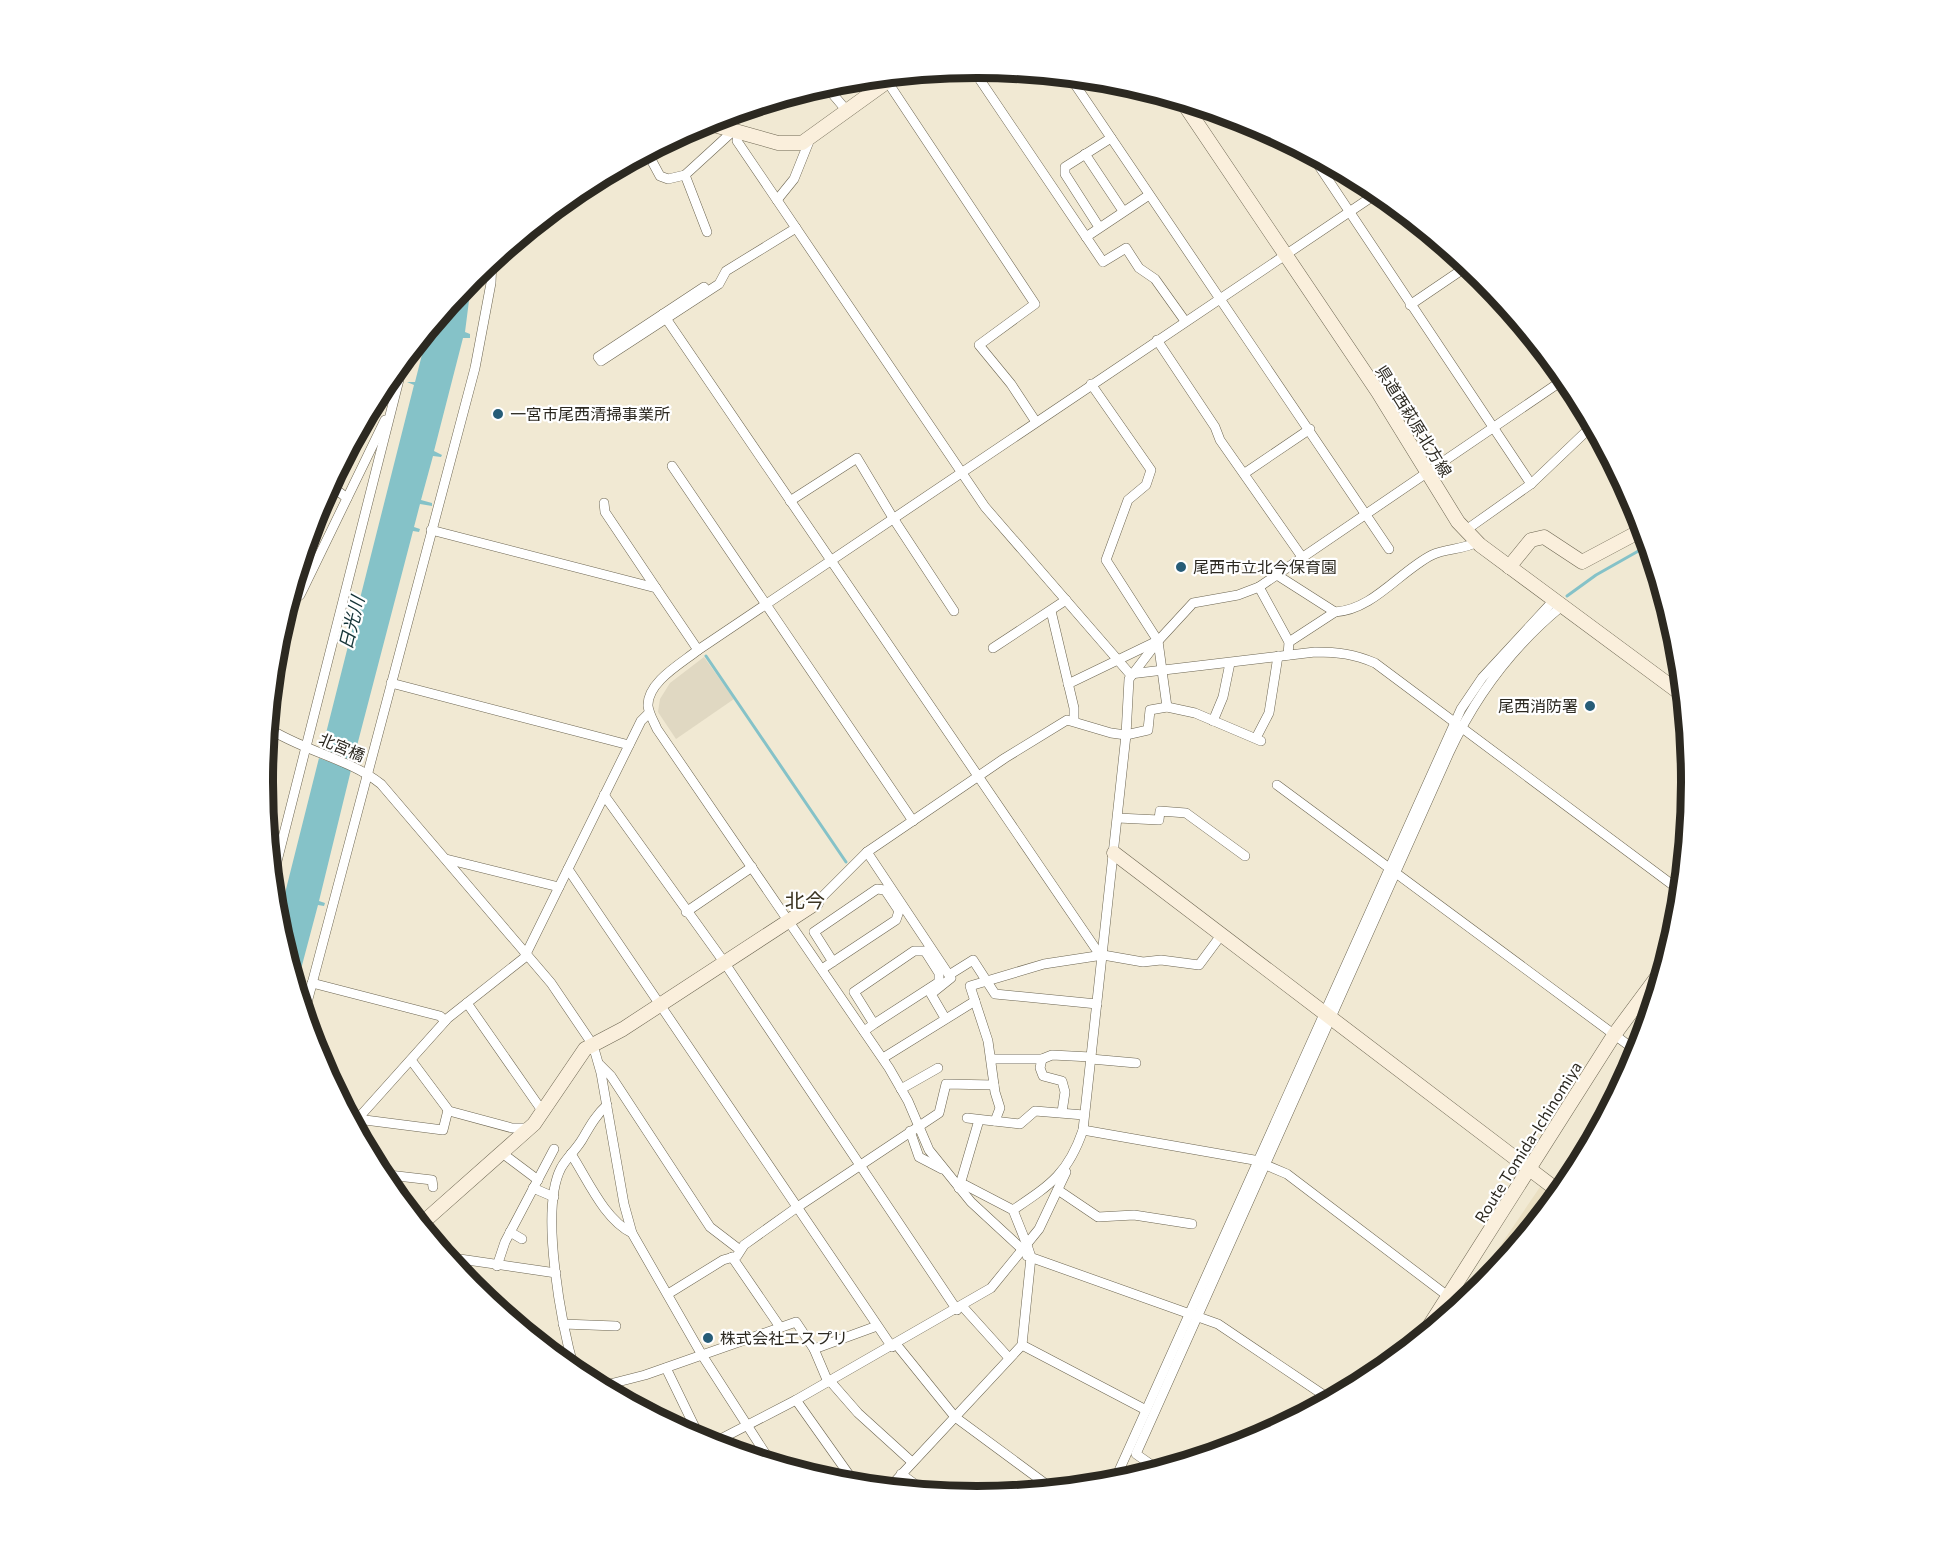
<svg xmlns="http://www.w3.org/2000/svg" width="1955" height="1565" font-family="Commissioner,'Noto Sans JP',sans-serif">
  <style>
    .industrial { fill: #e0d8c2 }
    .built { fill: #eadfc2 }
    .water { fill: #85c2c8 }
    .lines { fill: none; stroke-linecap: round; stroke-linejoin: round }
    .stream { stroke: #85c2c8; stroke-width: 3 }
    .street-casing { stroke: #6c6551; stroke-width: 10 }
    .secondary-casing { stroke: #6c6551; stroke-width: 15 }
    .street { stroke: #fff; stroke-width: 9 }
    .secondary { stroke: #faefdc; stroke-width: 14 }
    .poi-dot { fill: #265c77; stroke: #fff; stroke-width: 2 }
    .labels { text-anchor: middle; stroke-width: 4.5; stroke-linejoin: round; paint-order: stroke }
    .poi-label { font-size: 16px; fill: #2c2921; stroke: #fff; text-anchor: start }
    .street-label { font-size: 16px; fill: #2c2921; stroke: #fff }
    .water-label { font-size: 18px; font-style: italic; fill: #143336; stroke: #fff }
    .quarter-label { font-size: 20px; fill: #3a3321; stroke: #fff }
    .rim { fill: none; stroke: #2c2921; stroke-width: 8 }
  </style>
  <rect width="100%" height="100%" fill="#f1e9d3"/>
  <!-- industrial -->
  <polygon class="industrial" points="704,657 734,699 676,739 658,712 660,699 670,683"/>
  <!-- built -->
  <polygon class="built" points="1540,1187 1556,1199 1483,1288 1458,1308"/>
  <!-- water -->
  <g class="water">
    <polygon points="472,277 465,332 470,334 470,338 463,338 434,451 442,455 441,457 433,456 421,500 432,503 432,506 420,504 414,527 420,529 419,532 413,531 353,761 322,749 414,385 407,382 415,382 428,331"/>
    <polygon points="319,758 351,770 319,901 325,903 324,906 318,905 296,988 277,925"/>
  </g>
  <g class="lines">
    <!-- stream -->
    <g class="stream">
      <polyline points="1567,596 1596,575 1649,545"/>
      <polyline points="706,656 846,862"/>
      <polyline points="1467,710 1474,698"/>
    </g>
    <!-- street casing -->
    <g class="street-casing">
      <g id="street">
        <polyline points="972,68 1103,262 1126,248 1139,268 1155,279 1185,321"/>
        <polyline points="1070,77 1389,549"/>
        <polyline points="887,81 1035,304 979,345 1011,384 1036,422"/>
        <polyline points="825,85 847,111"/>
        <path d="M 738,134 L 737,141 L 985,507 L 1130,674 L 1315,652 C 1338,652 1354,654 1375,663 L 1682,892"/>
        <polyline points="647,152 660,176 668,179 685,175 732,132"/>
        <polyline points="1085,154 1123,211"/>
        <polyline points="1311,154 1531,484"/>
        <polyline points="685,175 707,232"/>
        <polyline points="777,200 794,179 810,139"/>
        <polyline points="1099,227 1065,174 1065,167 1111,138"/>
        <polyline points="1086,237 1149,195"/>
        <polyline points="707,292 704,287 598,357 601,361 719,284 726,271 796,228"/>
        <polyline points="1410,305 1469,265"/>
        <polyline points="1510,310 1591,427"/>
        <polyline points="663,314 1100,955"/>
        <polyline points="1157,340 1215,427 1220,440 1302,557"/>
        <polyline points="1091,384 1151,470 1146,485 1128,500 1106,560 1158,641 1167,707"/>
        <polyline points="672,466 913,821"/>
        <polyline points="1245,473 1310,429"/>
        <polyline points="330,485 347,498"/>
        <polyline points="790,501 857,458 893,518 954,611"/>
        <polyline points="604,503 605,512 656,588"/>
        <polyline points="431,530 656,588 698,650"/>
        <polyline points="1466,530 1531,484 1593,425"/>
        <path d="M 1277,575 L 1335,612 C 1373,610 1400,571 1432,555 C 1446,548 1463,550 1477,542"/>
        <polyline points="1259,587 1289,642 1288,655"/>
        <polyline points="288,605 300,595 304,587 385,420"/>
        <polyline points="1051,611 1074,708 1074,720"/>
        <polyline points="1289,642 1335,612"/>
        <polyline points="993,648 1066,600"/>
        <polyline points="391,683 629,745"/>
        <polyline points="1068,684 1153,643"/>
        <polyline points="1213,721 1223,697 1230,663"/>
        <path d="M 268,728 C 303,751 348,758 381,784 L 551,983 L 593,1045 L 601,1073 L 624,1204 L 632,1233 L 702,1355 L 772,1464"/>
        <polyline points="1256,738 1269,713 1278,656"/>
        <polyline points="265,753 271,730"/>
        <polyline points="1277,785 1639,1053"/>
        <polyline points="604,795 724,962 957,1310"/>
        <polyline points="1118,818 1159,820 1160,811 1186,813 1245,856"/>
        <polyline points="867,852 951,978 931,994 945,1018"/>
        <polyline points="446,859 559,887"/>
        <polyline points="568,869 892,1347"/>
        <polyline points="272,881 404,360"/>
        <polyline points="816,903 867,852 1005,758 1067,720 1111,733 1126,735 1148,730 1150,710 1167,707 1195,713 1261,741"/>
        <polyline points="686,912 752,867"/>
        <polyline points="822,969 896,920 899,911 885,890 877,889 814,932 833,962"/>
        <polyline points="949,975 973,960 995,994 1097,1004"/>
        <polyline points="312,983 440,1016 445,1021"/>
        <polyline points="467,1003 543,1112"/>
        <polyline points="304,1014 475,368 491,283 492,260"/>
        <polyline points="864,1031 874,1024 939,982 939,973 925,951 914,951 854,992 874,1024"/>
        <polyline points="883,1058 975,1001"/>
        <polyline points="992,1059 1042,1059 1052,1055 1091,1057"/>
        <polyline points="1042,1059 1040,1068 1043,1076 1062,1081 1065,1092 1062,1112"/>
        <polyline points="1091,1059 1136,1063"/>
        <polyline points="411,1060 449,1111 512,1128 529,1128"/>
        <polyline points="600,1065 611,1076 710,1227 740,1250"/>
        <polyline points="901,1089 938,1068"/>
        <polyline points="967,1118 1020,1124 1035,1111 1084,1115"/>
        <polyline points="357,1119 443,1130 448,1110"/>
        <polyline points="995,1121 1000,1108 995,1092 988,1041 970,986 1044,964 1103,955 1143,962 1161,960 1199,965 1222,934"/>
        <polyline points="353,1124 448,1018 524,958 641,721 649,713"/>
        <polyline points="1083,1130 1254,1160 1287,1174 1449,1297"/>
        <polyline points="910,1131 919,1157 942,1169"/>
        <polyline points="502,1153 538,1180"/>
        <path d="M 571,1154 C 588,1180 604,1219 632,1233"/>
        <polyline points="380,1174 432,1180 433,1187"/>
        <polyline points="533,1188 554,1197"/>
        <polyline points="959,1188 979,1120"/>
        <polyline points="1058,1190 1098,1217 1134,1215 1192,1224"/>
        <path d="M 1013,1210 C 1050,1185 1068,1174 1083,1130 L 1126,735 L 1129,679 L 1158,641 L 1193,603 L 1238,595 L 1259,587 L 1566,378"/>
        <polyline points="510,1232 522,1239"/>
        <path d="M 1023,1250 L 971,1202 L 929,1150 L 908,1101 L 889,1068 L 657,729 C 654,722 649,714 648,706 C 647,682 682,663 698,650 L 1379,192"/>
        <polyline points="1027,1256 1218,1324 1331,1400"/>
        <polyline points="446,1257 556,1273"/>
        <polyline points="732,1257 780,1327"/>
        <polyline points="497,1266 505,1242 554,1149"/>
        <polyline points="668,1294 723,1260 737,1256 744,1245 796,1208 939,1113 946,1084 994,1085"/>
        <polyline points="963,1307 1009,1358"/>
        <polyline points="563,1324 616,1326"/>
        <polyline points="896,1344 955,1417 1054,1490"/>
        <polyline points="1022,1345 1146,1410"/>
        <polyline points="814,1349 877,1326"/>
        <polyline points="666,1368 702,1442"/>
        <path d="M 575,1372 C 562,1327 539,1210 561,1168 C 567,1157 577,1149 583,1138 C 590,1126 596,1115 607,1105"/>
        <polyline points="830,1381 858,1413 912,1462"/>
        <polyline points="598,1387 645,1375 796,1322 814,1349 828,1382"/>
        <polyline points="796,1400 857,1486"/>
        <polyline points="709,1445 796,1400 991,1288 1039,1229 1066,1172"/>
        <path d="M 1160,1471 L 1136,1454 L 1449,753 C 1476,695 1513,646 1562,606"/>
        <polyline points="901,1474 927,1493"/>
        <polyline points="1113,1484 1461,709 1482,678 1554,600"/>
        <polyline points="888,1489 1022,1345 1031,1257 1027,1245 1013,1210 965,1185 959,1188"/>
      </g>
    </g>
    <!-- secondary casing -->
    <g class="secondary-casing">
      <g id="secondary">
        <polyline points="1182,101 1378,392 1458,522 1480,545 1684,696"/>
        <polyline points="703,122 778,143 802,143 895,76"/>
        <polyline points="1509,567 1531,540 1544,537 1582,562 1644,529"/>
        <polyline points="1114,853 1561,1193"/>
        <polyline points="420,1225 534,1124 585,1049 623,1029 816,903"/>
        <polyline points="1421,1339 1614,1035 1666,965"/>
      </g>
    </g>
    <!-- street -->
    <use href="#street" class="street"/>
    <!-- secondary -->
    <use href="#secondary" class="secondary"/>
  </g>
  <!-- markers -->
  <g class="poi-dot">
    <circle cx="498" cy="414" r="6"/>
    <circle cx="1181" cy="567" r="6"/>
    <circle cx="1590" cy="706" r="6"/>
    <circle cx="708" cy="1338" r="6"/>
  </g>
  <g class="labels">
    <!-- poi labels -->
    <g class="poi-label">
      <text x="510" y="420">一宮市尾西清掃事業所</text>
      <text x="1193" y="573">尾西市立北今保育園</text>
      <text x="1578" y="712" text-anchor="end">尾西消防署</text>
      <text x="720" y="1344">株式会社エスプリ</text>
    </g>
    <!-- street labels -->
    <g class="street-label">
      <text transform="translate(1414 421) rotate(58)" y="6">県道西萩原北方線</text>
      <text transform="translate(342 747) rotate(23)" y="6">北宮橋</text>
      <text transform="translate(1528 1142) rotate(-58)" y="6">Route Tomida-Ichinomiya</text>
    </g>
    <!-- water labels -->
    <g class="water-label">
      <text transform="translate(352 623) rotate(-76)" y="6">日光川</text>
    </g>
    <!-- quarter labels -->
    <g class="quarter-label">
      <text x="805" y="908">北今</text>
    </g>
  </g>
  <!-- crop -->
  <path d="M0 0H1955V1565H0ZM273 782a704 704 0 1 1 1408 0a704 704 0 1 1-1408 0Z" fill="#fff" fill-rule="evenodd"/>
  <path class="rim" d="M273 782a704 704 0 1 1 1408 0a704 704 0 1 1-1408 0Z"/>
</svg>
